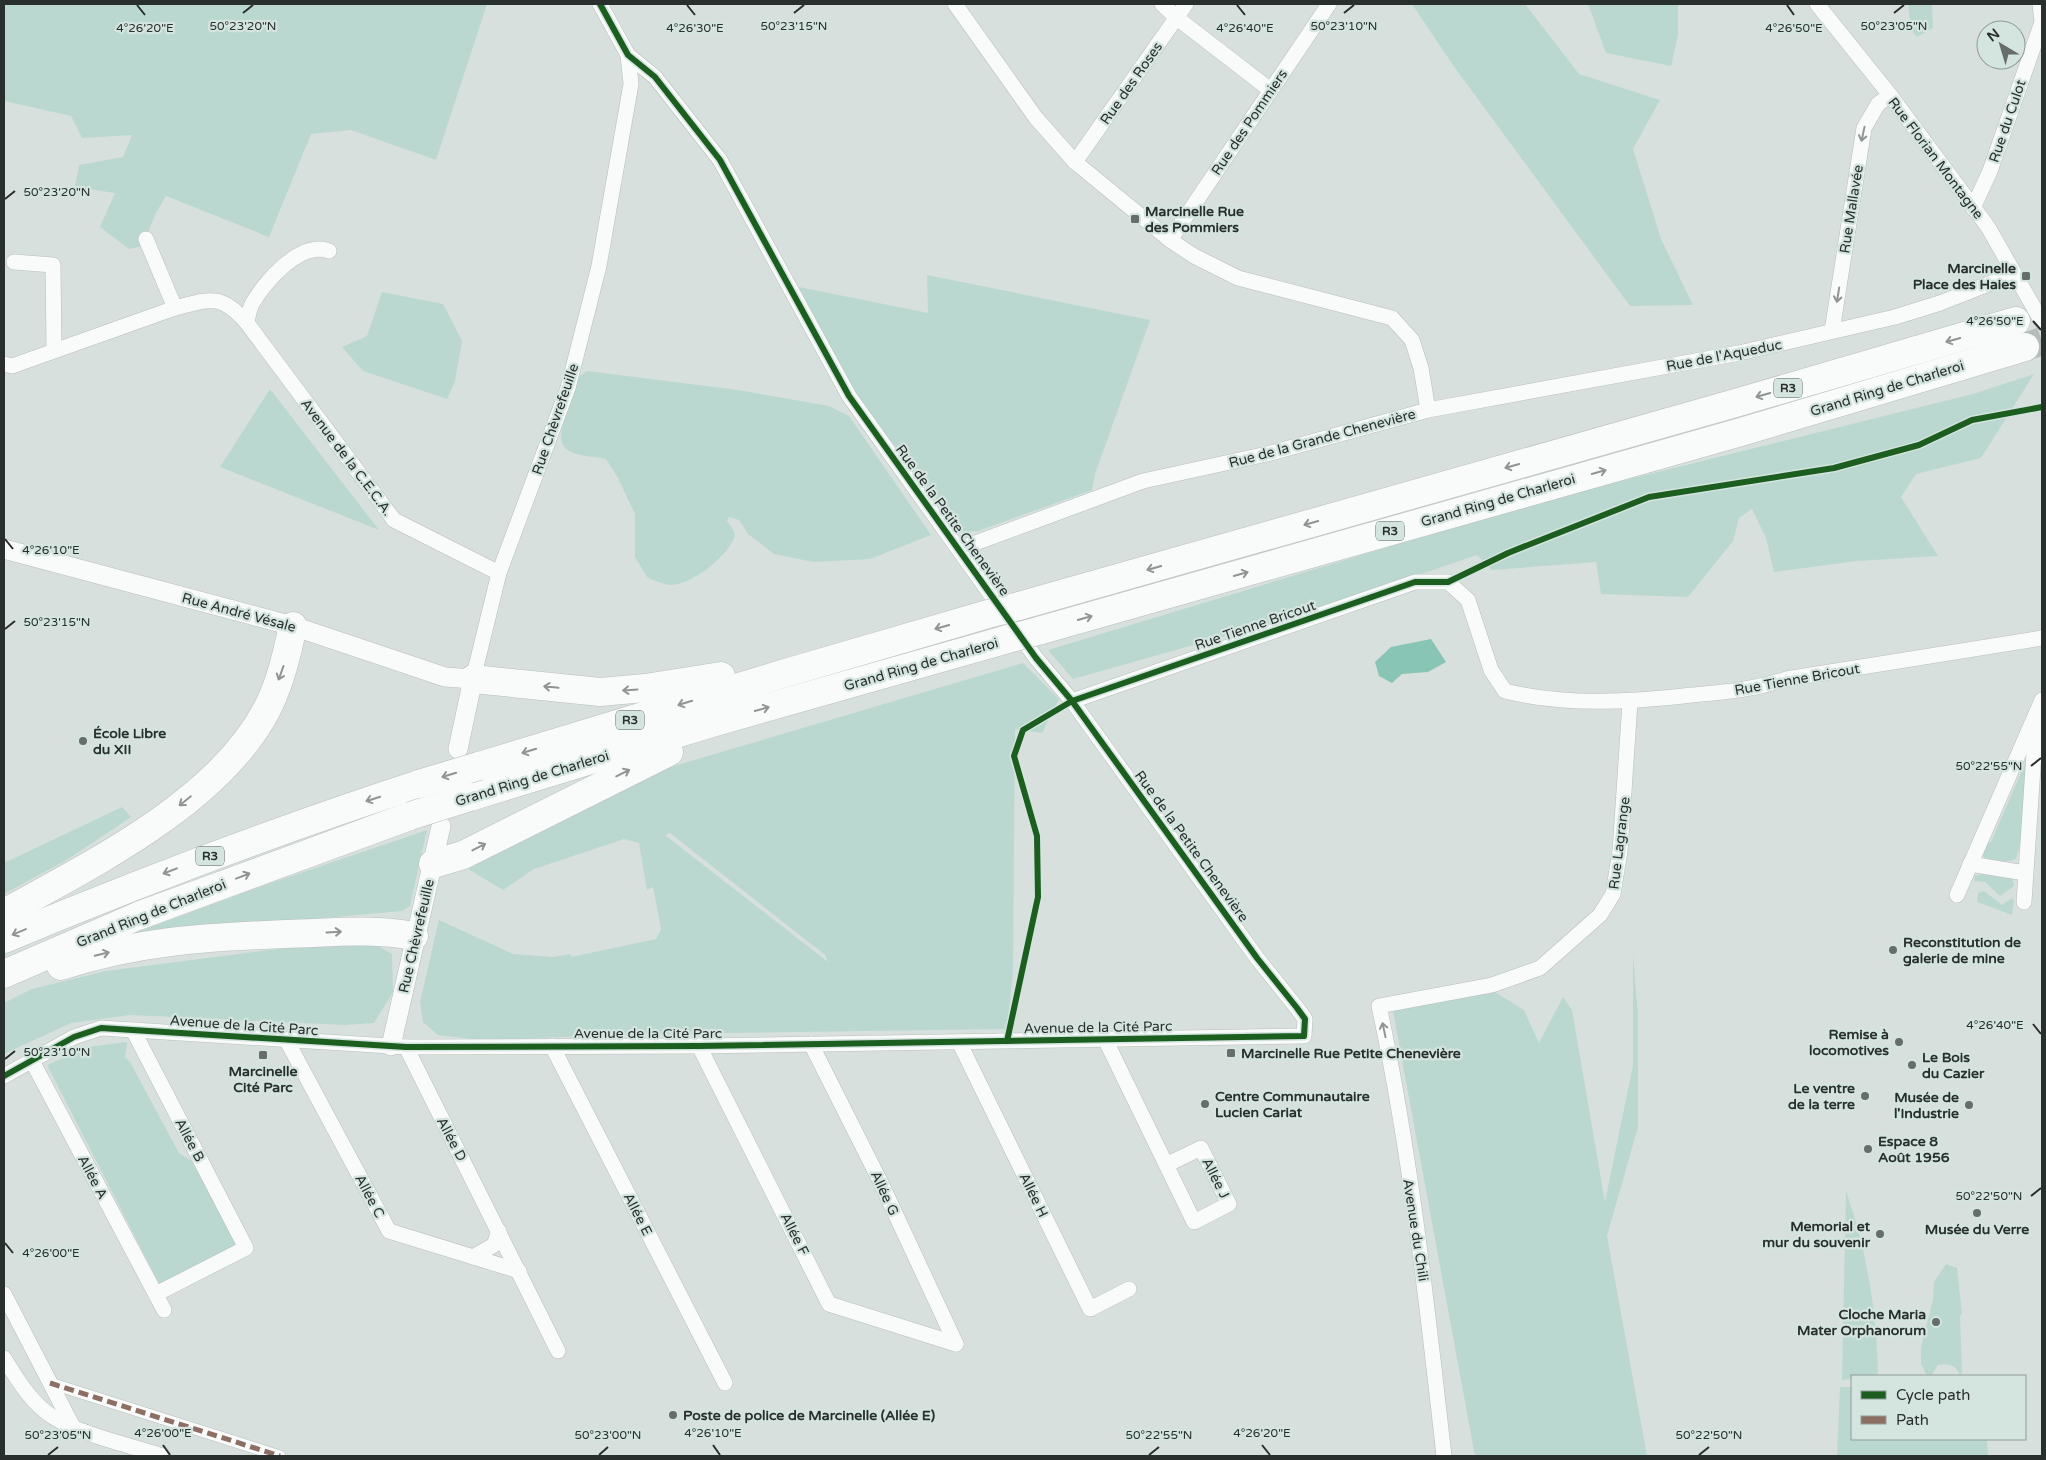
<svg xmlns="http://www.w3.org/2000/svg" width="2046" height="1460" font-family="'Varela Round',sans-serif">
  <style>
    .green { fill: #bad8cf; fill-rule: evenodd }
    .water { fill: #88c5b4 }
    .lines { fill: none; stroke-linecap: round; stroke-linejoin: round }
    .motorway-tunnel { stroke: #b5bdba; stroke-width: 28; stroke-dasharray: 28 14; stroke-linecap: butt }
    .pedestrian-casing { stroke: #b8bebc; stroke-width: 12 }
    .minor-casing { stroke: #b8bebc; stroke-width: 16 }
    .tertiary-casing { stroke: #b8bebc; stroke-width: 20 }
    .motorway-casing { stroke: #b8bebc; stroke-width: 29 }
    .pedestrian { stroke: #f9fafa; stroke-width: 11 }
    .minor { stroke: #f9fafa; stroke-width: 15 }
    .tertiary { stroke: #f9fafa; stroke-width: 19 }
    .motorway { stroke: #f9fafa; stroke-width: 28 }
    .motorway-bridge-casing { stroke: #b8bebc; stroke-width: 29; stroke-linecap: butt }
    .motorway-bridge { stroke: #f9fafa; stroke-width: 28 }
    .quiet { stroke: #8d6e63; stroke-width: 5; stroke-dasharray: 10 5; stroke-linecap: butt }
    .cycleway-casing { stroke: #d4e4de; stroke-width: 9 }
    .cycleway { stroke: #1b5e20; stroke-width: 6 }
    .oneway { stroke: #919494 }
    .ticks { fill: none; stroke: #292f2d; stroke-width: 2 }
    .poi-dot { fill: #666d6b; stroke: #d4e4de; stroke-width: 2 }
    .labels { text-anchor: middle; stroke-width: 4.5; stroke-linejoin: round; paint-order: stroke }
    .shield { fill: #d4e4de; stroke: #5c6562; stroke-width: 1 }
    .shield-label { font-size: 12px; font-weight: bold; fill: #292f2d }
    .street-label { font-size: 14px; fill: #292f2d; stroke: #d4e4de }
    .poi-label { font-size: 14px; font-weight: bold; fill: #292f2d; stroke: #d4e4de; text-anchor: start }
    .ticks-label { font-size: 12px; text-anchor: middle; fill: #292f2d; stroke: #d4e4de; stroke-width: 4.5; stroke-linejoin: round; paint-order: stroke }
  </style>
  <rect width="100%" height="100%" fill="#d8e0dd"/>
  <!-- green -->
  <g class="green">
    <polygon points="5,4 487,4 436,160 351,130 311,134 269,237 166,196 156,213 142,246 129,249 100,227 115,193 75,187 79,165 123,157 132,135 82,138 71,116 4,101"/>
    <polygon points="1412,4 1525,4 1579,74 1660,100 1633,149 1661,239 1693,305 1630,306 1455,68"/>
    <polygon points="1588,4 1678,4 1678,35 1671,66 1606,53"/>
    <polygon points="1908,4 1932,4 1933,28 1917,37 1911,30"/>
    <polygon points="927,275 1150,320 1095,474 1092,490 978,531 960,532 951,525 936,498 867,410 842,369 799,287 928,313"/>
    <polygon points="382,292 443,304 462,341 455,381 447,399 363,371 342,347 367,336"/>
    <path d="M 587,371 L 738,390 L 829,406 L 849,416 L 931,535 L 870,559 L 814,562 L 774,554 L 748,534 L 739,520 L 729,517 L 727,521 C 730,526 737,532 734,538 C 726,558 690,586 669,585 C 662,584 653,580 647,577 L 635,557 L 635,514 L 618,478 L 606,459 C 594,456 569,457 563,445 C 556,434 571,389 578,378 C 580,375 584,373 587,371 Z"/>
    <polygon points="2034,374 1981,458 1916,474 1901,497 1938,556 1857,561 1774,572 1766,538 1752,509 1739,518 1733,541 1688,597 1601,594 1596,562 1492,570 1477,555 1307,613 1073,679 1048,650 1398,544 1577,492 1973,394"/>
    <polygon points="270,389 379,530 220,467"/>
    <path d="M 1023,663 L 1059,699 L 1042,733 L 1015,729 L 1013,972 L 1007,1029 L 652,1034 L 479,1040 L 438,1035 L 423,1022 L 420,1002 L 439,920 L 513,954 L 553,957 L 571,954 L 571,957 L 656,939 L 661,929 L 653,887 L 647,890 L 639,843 L 624,839 L 534,869 L 503,890 L 468,869 L 527,837 L 657,771 ZM 670,833 L 825,955 L 828,962 L 665,835 Z"/>
    <path d="M 2031,750 L 2022,836 L 2016,859 C 2004,863 1993,863 1982,856 L 1983,846 L 1986,842 L 1991,842 Z"/>
    <polygon points="122,807 131,817 68,859 4,894 4,863"/>
    <polygon points="427,830 410,906 402,911 125,936 277,881"/>
    <polygon points="1982,874 2012,878 2014,886 2000,896 1985,882 1974,881 1975,876"/>
    <polygon points="1984,891 2002,905 2012,898 2014,900 2012,915 1977,902 1978,893"/>
    <polygon points="364,938 392,954 393,992 374,1023 344,1025 130,1015 71,1023 4,1054 4,1003 32,989 106,971"/>
    <polygon points="1633,954 1638,1016 1638,1127 1607,1236 1647,1456 1475,1456 1393,1011 1495,992 1524,1010 1539,1043 1563,997 1572,1010 1605,1202 1633,1065"/>
    <polygon points="127,1042 125,1057 130,1062 179,1153 196,1164 238,1242 231,1255 163,1291 47,1065 88,1047"/>
    <path d="M 1846,1191 C 1867,1251 1877,1313 1878,1376 L 1852,1376 L 1852,1379 L 1842,1380 Z"/>
    <path d="M 1946,1264 L 1957,1268 L 1962,1314 L 1960,1316 L 1962,1372 L 1960,1376 C 1957,1365 1948,1363 1938,1365 L 1931,1376 L 1927,1376 L 1921,1364 L 1921,1347 L 1933,1300 L 1934,1282 Z"/>
    <polygon points="1840,1387 1852,1387 1852,1439 1987,1439 1988,1456 1837,1456"/>
  </g>
  <!-- water -->
  <polygon class="water" points="1431,639 1446,662 1428,672 1402,674 1392,683 1379,676 1375,662 1391,647"/>
  <g class="lines">
    <!-- motorway-tunnel -->
    <polyline class="motorway-tunnel" points="2025,347 2042,341"/>
    <!-- pedestrian casing -->
    <g class="pedestrian-casing">
      <polyline id="pedestrian" points="50,1383 280,1456"/>
    </g>
    <!-- minor casing -->
    <g class="minor-casing">
      <g id="minor">
        <polyline points="955,4 1036,118 1075,162 1170,240 1194,256 1238,278 1392,318 1412,340 1421,368 1428,410"/>
        <polyline points="1162,4 1177,18 1269,89"/>
        <polyline points="1817,4 1890,95 1988,227 2042,322"/>
        <polyline points="1075,162 1186,4"/>
        <polyline points="1973,208 1990,171 2042,22 2040,4"/>
        <polyline points="146,239 175,308"/>
        <polyline points="1170,240 1329,4"/>
        <polyline points="14,262 53,265 54,350"/>
        <path d="M 247,323 C 248,317 249,310 252,304 C 264,282 301,240 329,251"/>
        <polyline points="1832,331 1864,128 1878,104 1890,95"/>
        <path d="M 4,364 L 12,366 L 175,308 C 210,299 221,293 247,323 L 394,520 L 499,573"/>
        <polyline points="959,549 1143,481 1267,454 1428,410 1739,353 1895,317 1940,303 2014,274"/>
        <polyline points="473,679 499,573 568,388 599,266 631,84 628,55"/>
        <path d="M 1072,701 L 1415,582 L 1448,582 L 1468,600 L 1491,670 L 1505,691 C 1565,706 1631,702 1692,695 C 1726,692 1753,690 1786,679 L 2042,638"/>
        <polyline points="1970,864 2025,873"/>
        <polyline points="1957,895 2042,700"/>
        <polyline points="2024,902 2036,723"/>
        <polyline points="134,1032 246,1248 156,1294"/>
        <polyline points="1105,1039 1194,1222 1229,1204 1201,1148 1166,1165"/>
        <polyline points="287,1041 389,1231 519,1271"/>
        <polyline points="959,1042 1090,1309 1129,1289"/>
        <polyline points="811,1044 880,1181 956,1344"/>
        <polyline points="552,1046 725,1383"/>
        <polyline points="699,1046 829,1304 956,1344"/>
        <polyline points="406,1047 558,1351"/>
        <polyline points="31,1059 164,1310"/>
        <polyline points="4,1076 74,1037 101,1028 406,1047 699,1046 1304,1036 1305,1019 1297,1008 1257,958 1072,701 1036,658 849,396 720,160 655,77 628,55 600,4"/>
        <polyline points="473,1257 494,1245 499,1231"/>
        <polyline points="4,1294 72,1425"/>
        <path d="M 4,1358 C 17,1379 31,1403 53,1417 C 79,1434 132,1446 163,1456"/>
        <path d="M 1444,1456 C 1427,1306 1411,1154 1379,1006 L 1492,985 L 1540,968 L 1600,915 L 1613,894 L 1620,851 L 1630,702"/>
      </g>
    </g>
    <!-- tertiary casing -->
    <g class="tertiary-casing">
      <g id="tertiary">
        <polyline points="4,549 293,626 445,677 473,679 458,749"/>
        <polyline points="391,1046 441,826"/>
      </g>
    </g>
    <!-- motorway casing -->
    <g class="motorway-casing">
      <g id="motorway">
        <polyline points="1019,606 1732,404 2016,321"/>
        <polyline points="1038,631 1741,432 2025,347"/>
        <polyline points="473,679 600,692 645,688 721,676"/>
        <polyline points="479,766 782,674 988,614"/>
        <polyline points="470,797 715,722 1008,639"/>
        <polyline points="433,864 463,855 669,752"/>
        <path d="M 4,913 C 92,864 219,802 267,709 C 280,684 287,654 293,626"/>
        <path d="M 4,939 C 141,882 278,830 419,784"/>
        <path d="M 61,966 C 136,941 208,937 286,934 C 331,933 369,928 414,936"/>
        <polyline points="4,974 138,916 410,816"/>
      </g>
    </g>
    <!-- pedestrian -->
    <use href="#pedestrian" class="pedestrian"/>
    <!-- minor -->
    <use href="#minor" class="minor"/>
    <!-- tertiary -->
    <use href="#tertiary" class="tertiary"/>
    <!-- motorway -->
    <use href="#motorway" class="motorway"/>
    <!-- motorway-bridge casing -->
    <g class="motorway-bridge-casing">
      <g id="motorway-bridge">
        <polyline points="988,614 1019,606"/>
        <polyline points="1008,639 1038,631"/>
        <polyline points="419,784 479,766"/>
        <polyline points="410,816 470,797"/>
      </g>
    </g>
    <!-- motorway-bridge -->
    <use href="#motorway-bridge" class="motorway-bridge"/>
    <!-- quiet -->
    <polyline class="quiet" points="50,1383 280,1456"/>
    <!-- cycleway casing -->
    <g class="cycleway-casing">
      <g id="cycleway">
        <polyline points="1007,1041 1038,897 1037,836 1014,756 1023,730 1072,701 1415,582 1448,582 1508,553 1649,497 1834,468 1919,445 1972,420 2042,407"/>
        <polyline points="4,1076 74,1037 101,1028 406,1047 699,1046 1304,1036 1305,1019 1297,1008 1257,958 1072,701 1036,658 849,396 720,160 655,77 628,55 600,4"/>
      </g>
    </g>
    <!-- cycleway -->
    <use href="#cycleway" class="cycleway"/>
  </g>
  <!-- one-way arrows -->
  <defs><path id="oneway-shaft" d="M-6 0H5M1.5-3L5.5 0L1.5 3" fill="none" stroke-width="1.6" stroke-linecap="round" stroke-linejoin="round" transform="scale(1.25)"/></defs>
  <g class="oneway">
    <use href="#oneway-shaft" transform="translate(1863 134) rotate(102)"/>
    <use href="#oneway-shaft" transform="translate(1838 295) rotate(99)"/>
    <use href="#oneway-shaft" transform="translate(1953 340) rotate(164)"/>
    <use href="#oneway-shaft" transform="translate(1763 395) rotate(164)"/>
    <use href="#oneway-shaft" transform="translate(1512 466) rotate(164)"/>
    <use href="#oneway-shaft" transform="translate(1599 472) rotate(-16)"/>
    <use href="#oneway-shaft" transform="translate(1311 523) rotate(164)"/>
    <use href="#oneway-shaft" transform="translate(1154 568) rotate(164)"/>
    <use href="#oneway-shaft" transform="translate(1241 574) rotate(-16)"/>
    <use href="#oneway-shaft" transform="translate(1085 618) rotate(-16)"/>
    <use href="#oneway-shaft" transform="translate(942 627) rotate(164)"/>
    <use href="#oneway-shaft" transform="translate(281 673) rotate(110)"/>
    <use href="#oneway-shaft" transform="translate(551 687) rotate(-174)"/>
    <use href="#oneway-shaft" transform="translate(630 690) rotate(176)"/>
    <use href="#oneway-shaft" transform="translate(685 703) rotate(163)"/>
    <use href="#oneway-shaft" transform="translate(762 709) rotate(-16)"/>
    <use href="#oneway-shaft" transform="translate(529 751) rotate(163)"/>
    <use href="#oneway-shaft" transform="translate(623 773) rotate(-26)"/>
    <use href="#oneway-shaft" transform="translate(449 775) rotate(163)"/>
    <use href="#oneway-shaft" transform="translate(373 799) rotate(162)"/>
    <use href="#oneway-shaft" transform="translate(185 801) rotate(141)"/>
    <use href="#oneway-shaft" transform="translate(479 847) rotate(-27)"/>
    <use href="#oneway-shaft" transform="translate(170 871) rotate(159)"/>
    <use href="#oneway-shaft" transform="translate(243 876) rotate(-21)"/>
    <use href="#oneway-shaft" transform="translate(19 932) rotate(157)"/>
    <use href="#oneway-shaft" transform="translate(334 932) rotate(-3)"/>
    <use href="#oneway-shaft" transform="translate(102 954) rotate(-13)"/>
    <use href="#oneway-shaft" transform="translate(1384 1030) rotate(-102)"/>
  </g>
  <!-- ticks -->
  <path class="ticks" d="M 137,5 L 145,15M 687,5 L 695,15M 1237,5 L 1245,15M 1787,5 L 1794,15M 243,13 L 253,5M 794,13 L 804,5M 1344,13 L 1354,5M 1894,13 L 1904,5M 5,199 L 15,191M 2033,321 L 2041,330M 5,539 L 13,549M 5,629 L 15,621M 2031,766 L 2041,758M 2033,1024 L 2041,1034M 5,1059 L 15,1051M 2031,1196 L 2041,1188M 5,1243 L 13,1253M 163,1445 L 170,1455M 713,1445 L 720,1455M 1262,1445 L 1270,1455M 48,1455 L 58,1447M 599,1455 L 608,1447M 1149,1455 L 1159,1447M 1699,1455 L 1709,1447"/>
  <!-- markers -->
  <g class="poi-dot">
    <rect x="1130" y="214" width="10" height="10" rx="2.5"/>
    <rect x="2021" y="271" width="10" height="10" rx="2.5"/>
    <circle cx="83" cy="741" r="5"/>
    <circle cx="1893" cy="950" r="5"/>
    <circle cx="1899" cy="1042" r="5"/>
    <rect x="1226" y="1048" width="10" height="10" rx="2.5"/>
    <rect x="258" y="1050" width="10" height="10" rx="2.5"/>
    <circle cx="1912" cy="1065" r="5"/>
    <circle cx="1865" cy="1096" r="5"/>
    <circle cx="1205" cy="1104" r="5"/>
    <circle cx="1969" cy="1105" r="5"/>
    <circle cx="1868" cy="1149" r="5"/>
    <circle cx="1977" cy="1213" r="5"/>
    <circle cx="1880" cy="1234" r="5"/>
    <circle cx="1936" cy="1322" r="5"/>
    <circle cx="673" cy="1415" r="5"/>
  </g>
  <g class="labels">
    <!-- shield labels -->
    <g class="shield">
      <rect x="1774" y="378.5" width="28" height="19" rx="4"/>
      <rect x="1376" y="521.5" width="28" height="19" rx="4"/>
      <rect x="616" y="710.5" width="28" height="19" rx="4"/>
      <rect x="196" y="846.5" width="28" height="19" rx="4"/>
    </g>
    <g class="shield-label">
      <text x="1788" y="392">R3</text>
      <text x="1390" y="535">R3</text>
      <text x="630" y="724">R3</text>
      <text x="210" y="860">R3</text>
    </g>
    <!-- street labels -->
    <g class="street-label">
      <text transform="translate(1131 83) rotate(-55)" y="5">Rue des Roses</text>
      <text transform="translate(2007 121) rotate(-71)" y="5">Rue du Culot</text>
      <text transform="translate(1249 122) rotate(-56)" y="5">Rue des Pommiers</text>
      <text transform="translate(1936 158) rotate(53)" y="5">Rue Florian Montagne</text>
      <text transform="translate(1851 209) rotate(-81)" y="5">Rue Mallavée</text>
      <text transform="translate(1724 355) rotate(-11)" y="5">Rue de l'Aqueduc</text>
      <text transform="translate(1887 388) rotate(-17)" y="5">Grand Ring de Charleroi</text>
      <text transform="translate(555 419) rotate(-71)" y="5">Rue Chèvrefeuille</text>
      <text transform="translate(1322 438) rotate(-15)" y="5">Rue de la Grande Chenevière</text>
      <text transform="translate(347 457) rotate(53)" y="5">Avenue de la C.E.C.A.</text>
      <text transform="translate(1498 500) rotate(-16)" y="5">Grand Ring de Charleroi</text>
      <text transform="translate(953 520) rotate(54)" y="5">Rue de la Petite Chenevière</text>
      <text transform="translate(239 612) rotate(15)" y="5">Rue André Vésale</text>
      <text transform="translate(1255 625) rotate(-19)" y="5">Rue Tienne Bricout</text>
      <text transform="translate(921 664) rotate(-16)" y="5">Grand Ring de Charleroi</text>
      <text transform="translate(1797 679) rotate(-10)" y="5">Rue Tienne Bricout</text>
      <text transform="translate(532 778) rotate(-17)" y="5">Grand Ring de Charleroi</text>
      <text transform="translate(1619 843) rotate(-83)" y="5">Rue Lagrange</text>
      <text transform="translate(1192 846) rotate(54)" y="5">Rue de la Petite Chenevière</text>
      <text transform="translate(151 913) rotate(-22)" y="5">Grand Ring de Charleroi</text>
      <text transform="translate(416 936) rotate(-77)" y="5">Rue Chèvrefeuille</text>
      <text transform="translate(244 1025) rotate(4)" y="5">Avenue de la Cité Parc</text>
      <text transform="translate(1098 1027) rotate(-1)" y="5">Avenue de la Cité Parc</text>
      <text x="648" y="1038">Avenue de la Cité Parc</text>
      <text transform="translate(452 1139) rotate(62)" y="5">Allée D</text>
      <text transform="translate(190 1140) rotate(62)" y="5">Allée B</text>
      <text transform="translate(93 1177) rotate(62)" y="5">Allée A</text>
      <text transform="translate(1216 1178) rotate(63)" y="5">Allée J</text>
      <text transform="translate(885 1193) rotate(65)" y="5">Allée G</text>
      <text transform="translate(1034 1195) rotate(64)" y="5">Allée H</text>
      <text transform="translate(370 1196) rotate(62)" y="5">Allée C</text>
      <text transform="translate(638 1214) rotate(63)" y="5">Allée E</text>
      <text transform="translate(1416 1230) rotate(81)" y="5">Avenue du Chili</text>
      <text transform="translate(795 1234) rotate(63)" y="5">Allée F</text>
    </g>
    <!-- poi labels -->
    <g class="poi-label">
      <text x="1145" y="216">Marcinelle Rue<tspan x="1145" dy="16">des Pommiers</tspan></text>
      <text x="2016" y="273" text-anchor="end">Marcinelle<tspan x="2016" dy="16">Place des Haies</tspan></text>
      <text x="93" y="738">École Libre<tspan x="93" dy="16">du XII</tspan></text>
      <text x="1903" y="947">Reconstitution de<tspan x="1903" dy="16">galerie de mine</tspan></text>
      <text x="1889" y="1039" text-anchor="end">Remise à<tspan x="1889" dy="16">locomotives</tspan></text>
      <text x="1241" y="1058">Marcinelle Rue Petite Chenevière</text>
      <text x="1922" y="1062">Le Bois<tspan x="1922" dy="16">du Cazier</tspan></text>
      <text x="263" y="1076" text-anchor="middle">Marcinelle<tspan x="263" dy="16">Cité Parc</tspan></text>
      <text x="1855" y="1093" text-anchor="end">Le ventre<tspan x="1855" dy="16">de la terre</tspan></text>
      <text x="1215" y="1101">Centre Communautaire<tspan x="1215" dy="16">Lucien Cariat</tspan></text>
      <text x="1959" y="1102" text-anchor="end">Musée de<tspan x="1959" dy="16">l'Industrie</tspan></text>
      <text x="1878" y="1146">Espace 8<tspan x="1878" dy="16">Août 1956</tspan></text>
      <text x="1870" y="1231" text-anchor="end">Memorial et<tspan x="1870" dy="16">mur du souvenir</tspan></text>
      <text x="1977" y="1234" text-anchor="middle">Musée du Verre</text>
      <text x="1926" y="1319" text-anchor="end">Cloche Maria<tspan x="1926" dy="16">Mater Orphanorum</tspan></text>
      <text x="683" y="1420">Poste de police de Marcinelle (Allée E)</text>
    </g>
  </g>
  <g class="ticks-label">
    <text x="243" y="30">50°23'20"N</text>
    <text x="794" y="30">50°23'15"N</text>
    <text x="1344" y="30">50°23'10"N</text>
    <text x="1894" y="30">50°23'05"N</text>
    <text x="145" y="32">4°26'20"E</text>
    <text x="695" y="32">4°26'30"E</text>
    <text x="1245" y="32">4°26'40"E</text>
    <text x="1794" y="32">4°26'50"E</text>
    <text x="57" y="196">50°23'20"N</text>
    <text x="1995" y="325">4°26'50"E</text>
    <text x="51" y="554">4°26'10"E</text>
    <text x="57" y="626">50°23'15"N</text>
    <text x="1989" y="770">50°22'55"N</text>
    <text x="1995" y="1029">4°26'40"E</text>
    <text x="57" y="1056">50°23'10"N</text>
    <text x="1989" y="1200">50°22'50"N</text>
    <text x="51" y="1257">4°26'00"E</text>
    <text x="163" y="1437">4°26'00"E</text>
    <text x="713" y="1437">4°26'10"E</text>
    <text x="1262" y="1437">4°26'20"E</text>
    <text x="58" y="1439">50°23'05"N</text>
    <text x="608" y="1439">50°23'00"N</text>
    <text x="1159" y="1439">50°22'55"N</text>
    <text x="1709" y="1439">50°22'50"N</text>
  </g>
  <!-- border -->
  <rect width="2046" height="1460" fill="none" stroke="#292f2d" stroke-width="10"/>
  <!-- legend -->
  <rect x="1851" y="1375" width="175" height="65" fill="#d4e4de" stroke="#909c97"/>
  <rect x="1861" y="1391" width="25" height="8" fill="#1b5e20" stroke="#909c97"/>
  <text x="1896" y="1400" font-size="15" fill="#292f2d">Cycle path</text>
  <rect x="1861" y="1416" width="25" height="8" fill="#8d6e63" stroke="#909c97"/>
  <text x="1896" y="1425" font-size="15" fill="#292f2d">Path</text>
  <!-- north arrow -->
  <g transform="translate(2001 45) rotate(322)"><circle r="24" fill="#d4e4de" stroke="#909c97"/>
  <path d="M0-4L9 19L0 12L-9 19Z" fill="#666d6b"/>
  <text y="-8" font-size="14" font-weight="bold" text-anchor="middle" fill="#292f2d">N</text>
  </g>
</svg>
